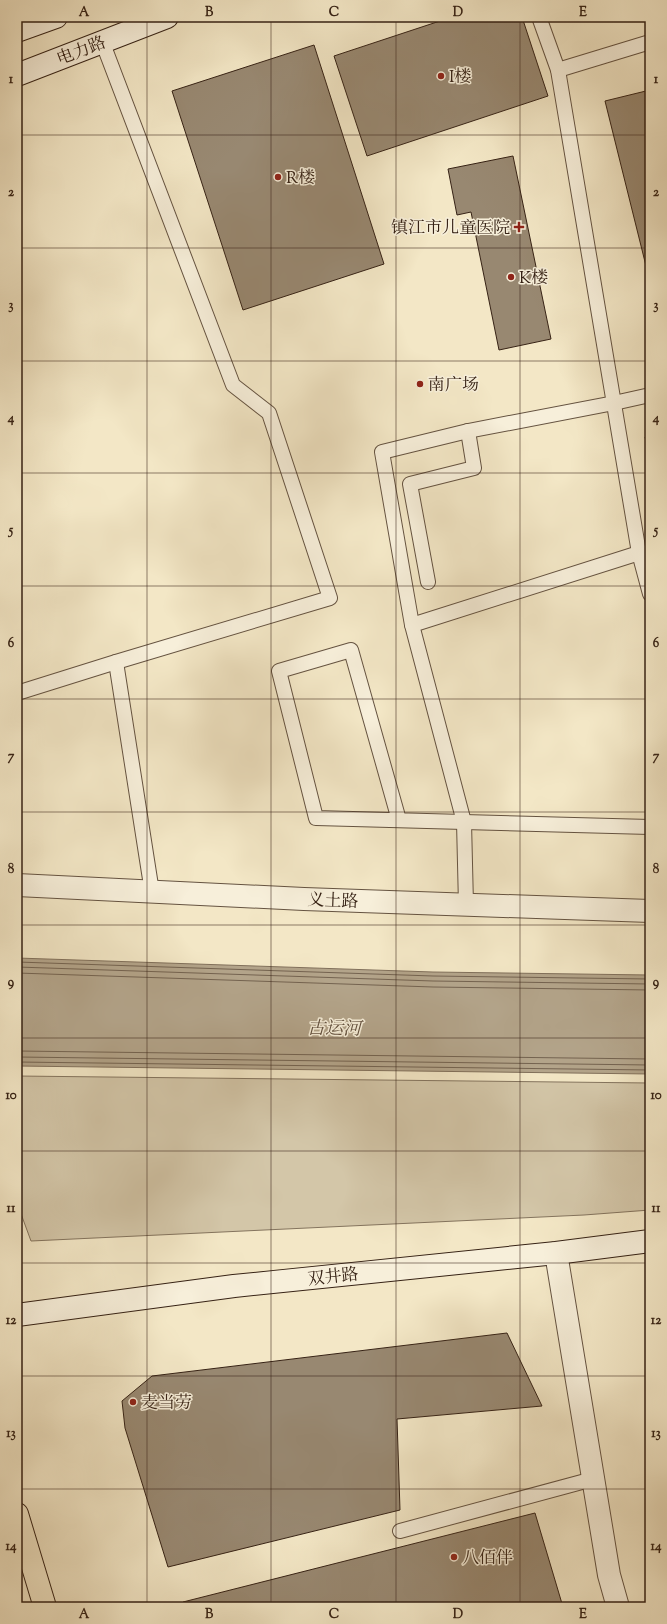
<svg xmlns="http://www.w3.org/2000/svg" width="667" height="1624" font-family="'Sorts Mill Goudy','Noto Serif SC',serif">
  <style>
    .green { fill: #d3c6a8; stroke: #84745e }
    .water { fill: #b3a48a; stroke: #81705b }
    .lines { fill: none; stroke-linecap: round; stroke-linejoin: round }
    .shore { stroke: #746350; stroke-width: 1 }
    .building { fill: #988871; stroke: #362215 }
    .lane-casing { stroke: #655341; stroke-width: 16 }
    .street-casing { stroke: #655341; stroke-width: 24 }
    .secondary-casing { stroke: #362215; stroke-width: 24 }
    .primary-casing { stroke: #362215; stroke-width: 24 }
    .lane { stroke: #f7efda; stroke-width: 14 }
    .street { stroke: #f7efda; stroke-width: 22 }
    .secondary { stroke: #f7efda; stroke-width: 22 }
    .primary { stroke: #f3e7c6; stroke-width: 22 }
    .grid { fill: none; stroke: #362215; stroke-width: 1; stroke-opacity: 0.55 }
    .poi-dot { fill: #8f2418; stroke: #f7efda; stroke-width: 1.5 }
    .labels { text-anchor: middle; stroke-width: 3; stroke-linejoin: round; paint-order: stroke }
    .street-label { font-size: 17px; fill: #362215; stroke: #f7efda }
    .poi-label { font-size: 17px; fill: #362215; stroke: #f7efda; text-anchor: start }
    .water-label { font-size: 18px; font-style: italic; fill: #62503e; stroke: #f7efda }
    .neatline { fill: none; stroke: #362215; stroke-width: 1.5 }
    .grid-label { font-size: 13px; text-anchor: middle; font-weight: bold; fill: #362215 }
  </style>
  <rect width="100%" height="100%" fill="#f3e7c6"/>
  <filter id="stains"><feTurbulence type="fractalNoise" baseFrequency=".005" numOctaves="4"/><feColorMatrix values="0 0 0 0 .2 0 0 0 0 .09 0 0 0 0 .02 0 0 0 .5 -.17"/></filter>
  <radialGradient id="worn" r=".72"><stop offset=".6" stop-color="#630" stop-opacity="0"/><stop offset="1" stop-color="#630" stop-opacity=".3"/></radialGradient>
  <!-- green -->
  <polygon class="green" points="17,1076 650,1083 650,1210 584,1215 31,1241 17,1203"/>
  <!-- water -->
  <polygon class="water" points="17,958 433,972 650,975 650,1074 17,1066"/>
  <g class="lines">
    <!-- shore -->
    <g class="shore">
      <polyline points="17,962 433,976 650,979"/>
      <polyline points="17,967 433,981 650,984"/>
      <polyline points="17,973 433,987 650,990"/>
      <polyline points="17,1051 650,1059"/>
      <polyline points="17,1057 650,1065"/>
      <polyline points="17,1062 650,1070"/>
    </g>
  </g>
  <!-- building -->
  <g class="building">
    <polygon points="452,17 522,17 548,96 367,156 334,56"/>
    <polygon points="314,45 384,264 243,310 172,91"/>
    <polygon points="650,90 650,282 605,101"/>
    <polygon points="513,156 551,339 499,350 471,212 457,215 448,169"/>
    <polygon points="650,435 650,457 645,437"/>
    <polygon points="507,1333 542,1406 397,1419 400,1510 168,1567 125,1428 122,1401 152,1376"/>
    <polygon points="535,1513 563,1607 184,1607 183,1602"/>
  </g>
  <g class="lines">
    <!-- lane casing -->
    <g class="lane-casing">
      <g id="lane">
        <polyline points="539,17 558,70 639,553 650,594"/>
        <polyline points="558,70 650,42"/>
        <polyline points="428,582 410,484 474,468 468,431"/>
        <polyline points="412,625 382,452 468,431 614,403 650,395"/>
        <polyline points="116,662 152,892"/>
        <polyline points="17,693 116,662 330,598 269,413 233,385 102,41"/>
        <polyline points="399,820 351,650 279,671 316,818 650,827"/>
        <polyline points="466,905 464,822 412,625 639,553"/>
        <polyline points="400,1531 593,1479"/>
      </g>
    </g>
    <!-- street casing -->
    <g class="street-casing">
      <g id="street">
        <polyline points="17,885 304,899 650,911"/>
        <polyline points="556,1253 609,1575 618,1607"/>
      </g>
    </g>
    <!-- secondary casing -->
    <g class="secondary-casing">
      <g id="secondary">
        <polyline points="17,31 56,17"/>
        <polyline points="17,75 167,17"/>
        <polyline points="17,1315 234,1286 556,1253 650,1241"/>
      </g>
    </g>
    <!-- primary casing -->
    <g class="primary-casing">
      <polyline id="primary" points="17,1514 45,1607"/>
    </g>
    <!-- lane -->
    <use href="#lane" class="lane"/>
    <!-- street -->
    <use href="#street" class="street"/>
    <!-- secondary -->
    <use href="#secondary" class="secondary"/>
    <!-- primary -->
    <use href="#primary" class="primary"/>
  </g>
  <!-- grid -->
  <path class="grid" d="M 147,17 L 147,1607M 271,17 L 271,1607M 396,17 L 396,1607M 520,17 L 520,1607M 17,135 L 650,135M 17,248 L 650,248M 17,361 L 650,361M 17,473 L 650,473M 17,586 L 650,586M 17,699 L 650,699M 17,812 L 650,812M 17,925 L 650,925M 17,1038 L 650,1038M 17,1151 L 650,1151M 17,1263 L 650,1263M 17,1376 L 650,1376M 17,1489 L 650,1489"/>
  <!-- markers -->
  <g class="poi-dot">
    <circle cx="441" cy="76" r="4"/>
    <circle cx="278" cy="177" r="4"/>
    <path d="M517 221h4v4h4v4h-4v4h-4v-4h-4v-4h4z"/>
    <circle cx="511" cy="277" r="4"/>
    <circle cx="420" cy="384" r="4"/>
    <circle cx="133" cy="1402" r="4"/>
    <circle cx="454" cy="1557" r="4"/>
  </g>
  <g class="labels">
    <!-- street labels -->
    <g class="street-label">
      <text transform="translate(81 50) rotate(-21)" y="6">电力路</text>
      <text transform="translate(333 900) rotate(2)" y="6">义土路</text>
      <text transform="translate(333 1276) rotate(-6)" y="6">双井路</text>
    </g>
    <!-- poi labels -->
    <g class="poi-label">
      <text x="449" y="82">I楼</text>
      <text x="286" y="183">R楼</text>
      <text x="510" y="233" text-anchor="end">镇江市儿童医院</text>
      <text x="519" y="283">K楼</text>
      <text x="428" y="390">南广场</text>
      <text x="141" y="1408">麦当劳</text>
      <text x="462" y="1563">八佰伴</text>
    </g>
    <!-- water labels -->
    <g class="water-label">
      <text transform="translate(334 1028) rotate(1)" y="6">古运河</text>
    </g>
  </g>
  <!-- margin -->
  <rect width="667" height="1624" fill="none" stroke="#f3e7c6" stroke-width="44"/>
  <rect x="22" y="22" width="623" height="1580" class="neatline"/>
  <g class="grid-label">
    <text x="84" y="16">A</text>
    <text x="209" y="16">B</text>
    <text x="334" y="16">C</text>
    <text x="458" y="16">D</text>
    <text x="583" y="16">E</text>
    <text x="11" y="83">1</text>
    <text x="656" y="83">1</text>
    <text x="11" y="196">2</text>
    <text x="656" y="196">2</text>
    <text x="11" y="309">3</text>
    <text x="656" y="309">3</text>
    <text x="11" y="422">4</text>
    <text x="656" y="422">4</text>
    <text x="11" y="534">5</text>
    <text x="656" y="534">5</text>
    <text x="11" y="647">6</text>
    <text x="656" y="647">6</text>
    <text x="11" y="760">7</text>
    <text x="656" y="760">7</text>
    <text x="11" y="873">8</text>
    <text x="656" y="873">8</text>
    <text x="11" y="986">9</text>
    <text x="656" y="986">9</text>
    <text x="11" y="1099">10</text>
    <text x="656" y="1099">10</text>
    <text x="11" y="1212">11</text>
    <text x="656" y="1212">11</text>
    <text x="11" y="1324">12</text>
    <text x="656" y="1324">12</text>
    <text x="11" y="1437">13</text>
    <text x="656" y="1437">13</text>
    <text x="11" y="1550">14</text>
    <text x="656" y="1550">14</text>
    <text x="84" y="1618">A</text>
    <text x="209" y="1618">B</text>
    <text x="334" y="1618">C</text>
    <text x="458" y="1618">D</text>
    <text x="583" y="1618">E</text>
  </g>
  <rect width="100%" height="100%" filter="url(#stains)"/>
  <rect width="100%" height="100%" fill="url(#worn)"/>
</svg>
